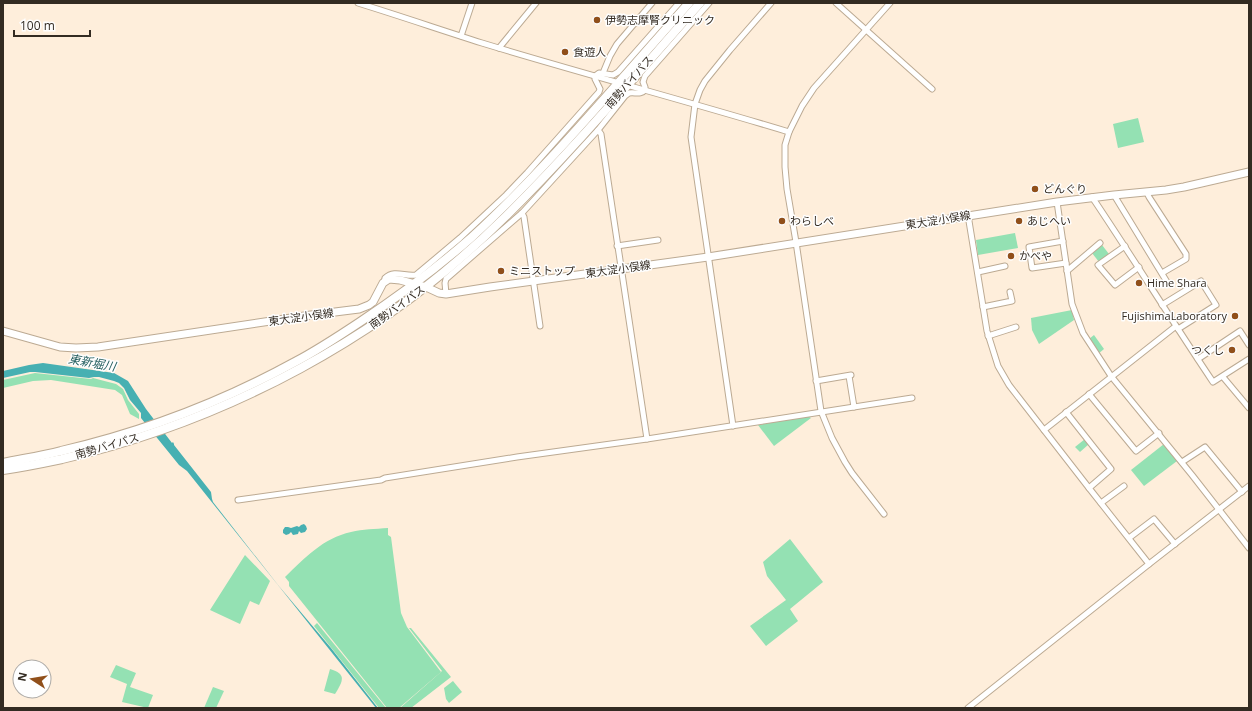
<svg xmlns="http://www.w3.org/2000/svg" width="1252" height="711" font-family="'Open Sans','Noto Sans JP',sans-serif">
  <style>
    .green { fill: #94e1b3 }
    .water { fill: #47b0b2 }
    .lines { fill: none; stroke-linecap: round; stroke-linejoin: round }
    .minor-casing { stroke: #bcaa93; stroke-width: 7 }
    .major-casing { stroke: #bcaa93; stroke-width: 9 }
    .highway-casing { stroke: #bcaa93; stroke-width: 10 }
    .minor { stroke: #fff; stroke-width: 5 }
    .major { stroke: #fff; stroke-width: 7 }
    .highway { stroke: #fff; stroke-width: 8 }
    .poi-dot { fill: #904f1a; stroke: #fefefe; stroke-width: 1.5 }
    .labels { text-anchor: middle; stroke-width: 3; stroke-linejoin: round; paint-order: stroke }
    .poi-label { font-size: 11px; fill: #332b22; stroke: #fefefe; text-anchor: start }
    .street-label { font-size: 11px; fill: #332b22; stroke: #fefefe }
    .water-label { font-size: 12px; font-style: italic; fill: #245e5f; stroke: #fefefe }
  </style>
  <rect width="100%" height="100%" fill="#feeedb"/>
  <!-- green -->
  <g class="green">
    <polygon points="1138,118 1144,142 1118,148 1113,124"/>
    <polygon points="1015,233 1018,248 978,255 976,240"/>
    <polygon points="1102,245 1109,254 1099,262 1092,253"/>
    <polygon points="1072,310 1074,320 1039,344 1032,330 1031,318"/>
    <polygon points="1094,335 1104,349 1098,354 1089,339"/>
    <polygon points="35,373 91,379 93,378 116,384 123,389 128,400 139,414 139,419 130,414 122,395 115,390 51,380 33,381 3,388 3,380"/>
    <polygon points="808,416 811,418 774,446 758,425"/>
    <polygon points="1085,439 1089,444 1080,452 1075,447"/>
    <polygon points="1164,444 1177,461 1144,486 1131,470"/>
    <path d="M 388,528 L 388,535 L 391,537 L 401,613 L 407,627 L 441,672 L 399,708 L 387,708 L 289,586 L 289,582 L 285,577 C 305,558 323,538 351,532 C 363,529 375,529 388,528 Z"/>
    <polygon points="790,539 823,582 790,609 798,621 766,646 750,626 786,600 767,576 763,562"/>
    <polygon points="245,555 270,581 259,605 250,601 240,624 210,610"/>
    <polygon points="317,623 386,708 379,708 314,626"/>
    <polygon points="409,628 411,628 451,677 411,708 400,708 442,671"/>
    <polygon points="116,665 136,673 130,687 153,695 148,708 122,702 127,684 110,677"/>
    <path d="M 330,669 C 347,674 343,681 335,694 L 324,691 Z"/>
    <polygon points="453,681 462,692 449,703 446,699 444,688"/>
    <polygon points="213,687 224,691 216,708 204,708"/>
  </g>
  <!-- water -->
  <g class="water">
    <polygon points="43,363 114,373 128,381 146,409 172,443 173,442 174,444 174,445 211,492 212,499 213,502 278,585 331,648 378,708 376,708 187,471 179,465 145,423 141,418 141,413 130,400 124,388 119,383 114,381 99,377 94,377 89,378 35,372 30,372 3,378 3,371 29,365"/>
    <polygon points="304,524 306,526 307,529 305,532 301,533 299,531 298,534 293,535 291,532 289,534 286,535 283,533 283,530 285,527 288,527 291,528 297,526 299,527 301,525"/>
  </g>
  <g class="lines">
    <!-- minor casing -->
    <g class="minor-casing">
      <g id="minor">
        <path d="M 358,3 C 400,16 441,30 482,43 C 584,74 687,101 789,132"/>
        <polyline points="836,3 932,89"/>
        <polyline points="461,36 472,3"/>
        <polyline points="499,48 536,3"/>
        <polyline points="603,73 610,56 617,44 652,3"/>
        <polyline points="645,90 645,87 643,82 645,76 709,3"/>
        <polyline points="598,130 601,134 647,439"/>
        <polyline points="1147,193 1149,197 1186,254 1186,259 1162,273"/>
        <polyline points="1114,195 1167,282"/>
        <path d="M 1092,197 C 1133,258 1172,321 1213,382 L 1249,359"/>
        <polyline points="1057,202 1072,304 1083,333 1111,376 1192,475 1249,548"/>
        <polyline points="522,213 524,217 540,326"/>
        <polyline points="968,215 987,331 998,366 1009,385 1089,488 1149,564"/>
        <polyline points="1063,241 1029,247 1032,268 1066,263"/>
        <polyline points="617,246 658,240"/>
        <polyline points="1125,246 1098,265 1115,285 1139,267"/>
        <polyline points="1067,271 1100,243"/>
        <polyline points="978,272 1005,266"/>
        <path d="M 384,283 L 385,278 C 395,269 405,277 416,275 L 460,238 L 506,195 L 527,173 L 599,92 L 600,89 L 595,79 L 595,76 L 599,73 L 613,75 L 618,72 L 679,3"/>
        <path d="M 446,294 L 445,283 L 446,279 L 522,213 L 598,130 L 625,96 L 629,93 C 635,92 641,95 645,90"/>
        <polyline points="1162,305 1201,281 1216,305 1178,329"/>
        <polyline points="983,307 1012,301 1010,292"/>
        <polyline points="988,336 1016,327"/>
        <polyline points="1198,359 1240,331 1249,345"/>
        <polyline points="849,376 854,407"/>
        <polyline points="1223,377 1249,408"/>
        <polyline points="816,381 851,375"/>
        <polyline points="1089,394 1136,451 1159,433"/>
        <polyline points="1066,412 1111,469 1089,488"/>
        <polyline points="733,426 691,137 695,104 700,90 705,81 730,50 771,3"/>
        <polyline points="1044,430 1176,326"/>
        <polyline points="1182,462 1205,447 1242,492"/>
        <polyline points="238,500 381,480 385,478 517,457 647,439 912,398"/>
        <polyline points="1101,503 1124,486"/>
        <polyline points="884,514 852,473 845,462 832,438 821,411 796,242 787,189 785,167 785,145 789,132 802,106 814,88 890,3"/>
        <polyline points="1129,538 1154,519 1175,544"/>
        <polyline points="968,708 1149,564 1249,486"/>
      </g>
    </g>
    <!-- major casing -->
    <g class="major-casing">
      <polyline id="major" points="3,331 60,347 76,348 98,347 311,315 359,309 369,305 373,302 383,283 389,279 400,280 426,287 439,293 446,294 490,287 708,257 1057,202 1114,195 1166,190 1184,187 1249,172"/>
    </g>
    <!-- highway casing -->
    <g class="highway-casing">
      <g id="highway">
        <path d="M 3,463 C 22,459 42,456 61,451 C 143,432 222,402 295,362 C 318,350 339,336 360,322 C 399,296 437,268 472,237 C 550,165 618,82 689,3"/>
        <path d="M 3,470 C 23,467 43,463 62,459 C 228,420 384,337 505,217 C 574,149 636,75 700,3"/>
      </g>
    </g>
    <!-- minor -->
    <use href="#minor" class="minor"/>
    <!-- major -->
    <use href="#major" class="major"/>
    <!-- highway -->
    <use href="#highway" class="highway"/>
  </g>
  <!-- markers -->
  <g class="poi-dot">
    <circle cx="597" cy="20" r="4"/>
    <circle cx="565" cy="52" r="4"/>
    <circle cx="1035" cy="189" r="4"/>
    <circle cx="782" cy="221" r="4"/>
    <circle cx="1019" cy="221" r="4"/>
    <circle cx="1011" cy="256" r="4"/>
    <circle cx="501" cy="271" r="4"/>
    <circle cx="1139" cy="283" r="4"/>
    <circle cx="1235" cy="316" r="4"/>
    <circle cx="1232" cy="350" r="4"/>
  </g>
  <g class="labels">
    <!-- poi labels -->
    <g class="poi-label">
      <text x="605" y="24">伊勢志摩腎クリニック</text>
      <text x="573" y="56">食遊人</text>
      <text x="1043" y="193">どんぐり</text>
      <text x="790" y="225">わらしべ</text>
      <text x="1027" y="225">あじへい</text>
      <text x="1019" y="260">かべや</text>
      <text x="509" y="275">ミニストップ</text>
      <text x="1147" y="287">Hime Shara</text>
      <text x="1227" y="320" text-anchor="end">FujishimaLaboratory</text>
      <text x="1224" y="354" text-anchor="end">つくし</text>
    </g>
    <!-- street labels -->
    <g class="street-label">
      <text transform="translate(629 82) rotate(-49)" y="4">南勢バイパス</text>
      <text transform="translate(938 220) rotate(-9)" y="4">東大淀小俣線</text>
      <text transform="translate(618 269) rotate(-8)" y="4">東大淀小俣線</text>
      <text transform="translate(397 307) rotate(-36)" y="4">南勢バイパス</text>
      <text transform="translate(301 317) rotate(-8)" y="4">東大淀小俣線</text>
      <text transform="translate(107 446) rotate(-16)" y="4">南勢バイパス</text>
    </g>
    <!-- water labels -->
    <g class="water-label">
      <text transform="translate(92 363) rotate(10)" y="4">東新堀川</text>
    </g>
  </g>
  <!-- border -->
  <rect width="1252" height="711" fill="none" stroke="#332b22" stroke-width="8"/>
  <!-- north arrow -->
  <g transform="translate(32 679) rotate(282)"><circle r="19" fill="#fefefe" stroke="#adaaa6"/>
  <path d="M0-3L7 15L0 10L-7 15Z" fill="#904f1a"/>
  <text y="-6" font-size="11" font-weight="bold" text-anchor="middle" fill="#332b22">N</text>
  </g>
  <!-- scale -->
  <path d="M14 30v6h76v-6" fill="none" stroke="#332b22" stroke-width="2"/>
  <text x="20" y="30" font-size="12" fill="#332b22" stroke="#fefefe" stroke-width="3" paint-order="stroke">100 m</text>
</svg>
